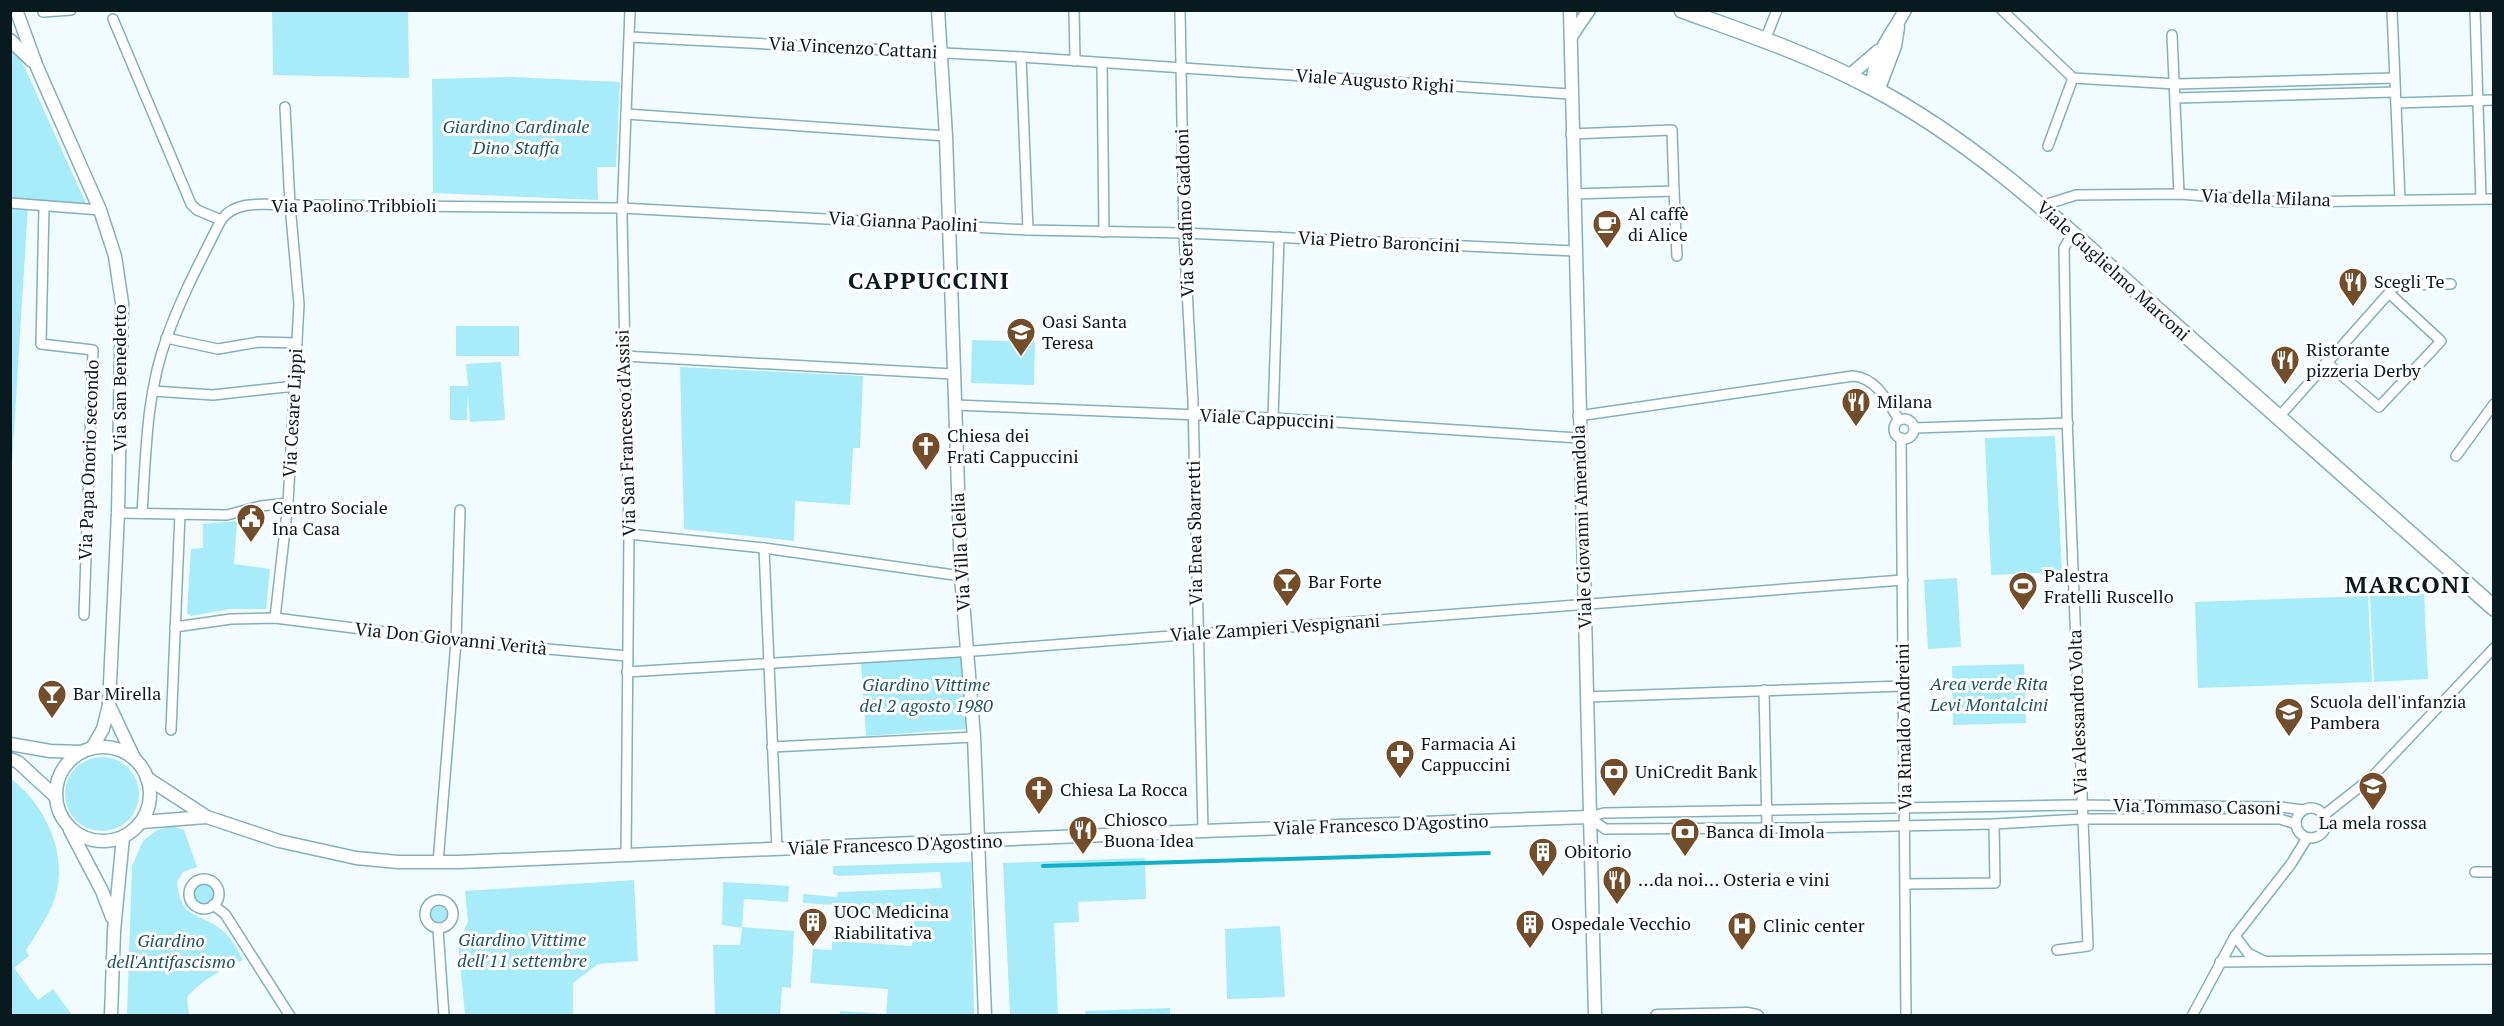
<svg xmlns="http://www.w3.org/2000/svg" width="2504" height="1026" font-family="'PT Serif',serif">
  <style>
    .green { fill: #a8ebfb }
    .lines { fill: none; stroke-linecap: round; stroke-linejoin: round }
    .stream { stroke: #12afc8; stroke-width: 4 }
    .minor-casing { stroke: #84b0bb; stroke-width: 12 }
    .tertiary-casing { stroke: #84b0bb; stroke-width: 15 }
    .primary-casing { stroke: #84b0bb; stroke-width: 18 }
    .minor { stroke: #fff; stroke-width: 9 }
    .tertiary { stroke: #fff; stroke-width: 12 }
    .primary { stroke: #fff; stroke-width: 15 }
    .labels { text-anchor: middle; stroke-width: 6; stroke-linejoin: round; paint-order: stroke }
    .street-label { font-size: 18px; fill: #081a1e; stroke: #fff }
    .park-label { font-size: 18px; font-style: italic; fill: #1d545f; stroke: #fff }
    .poi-label { font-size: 18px; fill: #081a1e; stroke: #fff; text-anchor: start }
    .district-label { font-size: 24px; font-weight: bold; letter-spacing: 1.5px; fill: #081a1e; stroke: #fff }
  </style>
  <rect width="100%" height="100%" fill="#f2fbfd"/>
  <!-- green -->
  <g class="green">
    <polygon points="272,11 408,11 409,78 273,75"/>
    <polygon points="10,53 19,55 88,208 28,206 11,479"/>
    <polygon points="512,77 620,82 616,167 597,167 598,200 433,193 432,79"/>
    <rect x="456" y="326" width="63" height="30"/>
    <polygon points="972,340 1035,342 1034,385 971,383"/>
    <polygon points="501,362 505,420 470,422 468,394 467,420 450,420 450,386 468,386 466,364"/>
    <polygon points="680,367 863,376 860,448 853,448 850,505 795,501 794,541 684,529"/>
    <polygon points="2055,436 2062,572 1991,575 1985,438"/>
    <polygon points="237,521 234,564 270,569 266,609 230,609 191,616 187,613 191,549 203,548 203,524"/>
    <polygon points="1957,578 1961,647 1928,649 1924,580"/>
    <polygon points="2424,594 2428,679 2374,682 2370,596"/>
    <polygon points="2368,596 2372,682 2198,688 2195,602"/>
    <polygon points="961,657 966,729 866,736 861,663"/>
    <polygon points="2024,664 2026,723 1953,725 1952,666"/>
    <circle cx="102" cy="794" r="37"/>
    <path d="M 11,779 C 45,804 69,855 55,898 C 48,917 37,933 26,950 L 29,956 L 14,968 L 38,1000 L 53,989 L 72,1015 L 11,1015 Z"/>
    <path d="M 171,826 L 184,830 L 197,867 L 183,872 L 177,882 C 181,924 204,911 225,933 C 233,940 238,951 243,960 C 221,970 203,979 187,997 L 189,1015 L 127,1015 L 132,866 L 143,841 L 157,830 Z"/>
    <polygon points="1145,858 1146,899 1078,902 1079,922 1054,923 1058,1015 1010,1015 1003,863"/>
    <polygon points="971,862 974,1015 840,1015 840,1011 886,1014 888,989 810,983 813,949 832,950 832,941 912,946 914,920 836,915 836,905 803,903 803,894 837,897 838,892 942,888 940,872 839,876 833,874 833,866"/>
    <polygon points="634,880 638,961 598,964 573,983 573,1015 465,1015 458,942 468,922 465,891"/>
    <polygon points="723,882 789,886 788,902 744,899 742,927 794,931 791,988 782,987 780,1015 715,1015 713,945 740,945 742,928 722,925"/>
    <circle cx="203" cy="894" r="11"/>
    <circle cx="439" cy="914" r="9"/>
    <polygon points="1280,926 1285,997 1227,999 1225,929"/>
    <polygon points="1170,1008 1170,1015 1086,1015 1085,1011"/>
  </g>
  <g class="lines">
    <!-- stream -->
    <polyline class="stream" points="1043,866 1489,853"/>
    <!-- minor casing -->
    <g class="minor-casing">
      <g id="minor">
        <polyline points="1074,10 1075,61"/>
        <polyline points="1180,10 1184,233 1193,401 1203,831"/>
        <polyline points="2002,10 2073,78 2176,84 2394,78"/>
        <polyline points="2392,10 2400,200"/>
        <polyline points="2475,10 2481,199"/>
        <polyline points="43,12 71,10"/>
        <polyline points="113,19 191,204 197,210 221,220"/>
        <polyline points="2172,35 2179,194"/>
        <polyline points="630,37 1021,57 1570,94"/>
        <polyline points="1765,40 1777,10"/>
        <polyline points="1021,57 1028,230"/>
        <polyline points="1102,63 1104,232"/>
        <polyline points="2176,98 2395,92"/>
        <polyline points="2396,103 2494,100"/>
        <polyline points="626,114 946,136"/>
        <polyline points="1571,134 1672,130 1674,191 1573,194"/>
        <polyline points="2048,146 2073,78"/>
        <polyline points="1674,191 1677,256"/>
        <polyline points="10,203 100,210"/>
        <polyline points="2041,206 2076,195 2179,194 2284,202 2494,199"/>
        <polyline points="44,207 41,344 93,350 84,615"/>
        <polyline points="166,338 218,349 259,342 297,343"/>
        <polyline points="624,356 953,374"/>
        <polyline points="2326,362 2379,407 2441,341 2389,293"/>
        <polyline points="153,391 213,395 295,386"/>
        <polyline points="954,405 1273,418 1579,438"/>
        <path d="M 1578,416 L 1853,376 C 1877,378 1888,402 1899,420"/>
        <polyline points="1273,418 1279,237"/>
        <polyline points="2278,418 2396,285 2451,284"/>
        <circle cx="1904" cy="429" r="10"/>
        <polyline points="1914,428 2068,423"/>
        <polyline points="1901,438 1906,1016"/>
        <polyline points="2456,456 2494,404"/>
        <polyline points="118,513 227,515 261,506 288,503"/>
        <path d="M 142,513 C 146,455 146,393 167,337 C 181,297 202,258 221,220 C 236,199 266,205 290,205 L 622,208 L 1028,230 L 1184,233 L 1575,251"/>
        <polyline points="629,534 764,548 961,576"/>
        <polyline points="764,548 777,849"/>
        <polyline points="275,618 288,503 299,304 290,205 285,107"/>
        <polyline points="175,627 231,619 275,618 456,641 627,656"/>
        <polyline points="627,672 974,651 1903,580"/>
        <polyline points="1764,690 1767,827"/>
        <polyline points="1586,697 1903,686"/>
        <polyline points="171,730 180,514"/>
        <polyline points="772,747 974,737"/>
        <circle cx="2311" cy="823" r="15"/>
        <polyline points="2324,815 2371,778 2494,648"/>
        <polyline points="1589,817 1604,813 2071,805 2281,807 2303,810"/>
        <polyline points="1589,817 1605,829 1801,828 1994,824 2082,819 2280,819 2296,824"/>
        <polyline points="626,855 629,534 622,217 630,10"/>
        <polyline points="438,863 456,641 460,510"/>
        <polyline points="2475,872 2494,872"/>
        <circle cx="204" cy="894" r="15"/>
        <polyline points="1906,884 1995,883 1994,824"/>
        <circle cx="439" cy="914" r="14"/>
        <polyline points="213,905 225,914 290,1016"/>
        <polyline points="438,929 444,1016"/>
        <polyline points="2235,936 2248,953 2264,961"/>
        <polyline points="2057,950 2088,946 2067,418 2064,248 2073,233"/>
        <polyline points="2220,962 2494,959"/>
        <polyline points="2192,1016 2235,936 2291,864 2307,838"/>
      </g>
    </g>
    <!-- tertiary casing -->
    <g class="tertiary-casing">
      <g id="tertiary">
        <polyline points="938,10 946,136 961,576 974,737 985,1016"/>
        <polyline points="1570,10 1595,1016"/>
        <polyline points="18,15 37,67 100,210 115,256 122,303 118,513 109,705 103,729 92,748"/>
        <polyline points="1572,35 1589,10"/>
        <polyline points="10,40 32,61"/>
        <polyline points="1849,76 1878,51"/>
        <path d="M 1872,88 C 1873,54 1890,38 1905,10"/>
        <polyline points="1878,91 1895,46 1898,27"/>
        <polyline points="109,705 134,758"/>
        <polyline points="10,744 50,751 82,752"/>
        <circle cx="103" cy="794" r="47"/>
        <polyline points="10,759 18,762 56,797"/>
        <polyline points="147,778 207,817 279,841 356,858 398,862 459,862 1203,831 1589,817"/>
        <polyline points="142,822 206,817"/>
        <polyline points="70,830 102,891 112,917"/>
        <polyline points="111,1016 114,931 123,837"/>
        <polyline points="1657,1016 1748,1014 1757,1016"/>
      </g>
    </g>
    <!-- primary casing -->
    <g class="primary-casing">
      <path id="primary" d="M 1682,10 C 1746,33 1811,55 1871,87 C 1981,145 2069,231 2161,313 C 2272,411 2383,510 2494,608"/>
    </g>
    <!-- minor -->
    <use href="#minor" class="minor"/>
    <!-- tertiary -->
    <use href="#tertiary" class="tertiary"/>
    <!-- primary -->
    <use href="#primary" class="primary"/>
  </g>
  <!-- icons -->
  <defs>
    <g id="cafe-pin" transform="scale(1.5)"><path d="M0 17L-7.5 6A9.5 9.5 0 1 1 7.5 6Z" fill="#734d29" stroke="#fff"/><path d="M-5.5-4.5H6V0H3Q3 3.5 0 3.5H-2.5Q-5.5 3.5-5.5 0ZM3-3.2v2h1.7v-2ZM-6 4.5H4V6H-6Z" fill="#fff"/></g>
    <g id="restaurant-pin" transform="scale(1.5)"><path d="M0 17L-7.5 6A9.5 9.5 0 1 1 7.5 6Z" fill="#734d29" stroke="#fff"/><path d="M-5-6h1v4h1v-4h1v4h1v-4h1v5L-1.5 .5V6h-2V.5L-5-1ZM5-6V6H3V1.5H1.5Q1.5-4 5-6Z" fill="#fff"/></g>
    <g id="school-pin" transform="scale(1.5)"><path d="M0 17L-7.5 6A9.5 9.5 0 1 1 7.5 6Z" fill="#734d29" stroke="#fff"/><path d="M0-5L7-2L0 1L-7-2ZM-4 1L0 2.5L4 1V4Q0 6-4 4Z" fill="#fff"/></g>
    <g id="church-pin" transform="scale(1.5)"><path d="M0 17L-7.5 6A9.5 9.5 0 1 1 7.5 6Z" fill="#734d29" stroke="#fff"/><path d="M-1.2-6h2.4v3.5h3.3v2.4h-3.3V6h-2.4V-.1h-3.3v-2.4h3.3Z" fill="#fff"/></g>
    <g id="civic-pin" transform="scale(1.5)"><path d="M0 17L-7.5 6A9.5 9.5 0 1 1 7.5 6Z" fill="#734d29" stroke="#fff"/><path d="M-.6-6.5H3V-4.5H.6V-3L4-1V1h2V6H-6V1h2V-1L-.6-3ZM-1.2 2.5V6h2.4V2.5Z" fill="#fff"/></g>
    <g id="bar-pin" transform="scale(1.5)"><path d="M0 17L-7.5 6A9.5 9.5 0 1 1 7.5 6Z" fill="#734d29" stroke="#fff"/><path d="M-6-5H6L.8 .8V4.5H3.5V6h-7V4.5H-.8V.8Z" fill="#fff"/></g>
    <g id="stadium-pin" transform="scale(1.5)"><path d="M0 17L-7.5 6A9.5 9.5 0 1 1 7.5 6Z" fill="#734d29" stroke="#fff"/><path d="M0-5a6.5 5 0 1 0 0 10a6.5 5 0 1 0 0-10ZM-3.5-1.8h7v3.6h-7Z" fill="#fff"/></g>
    <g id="pharmacy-pin" transform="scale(1.5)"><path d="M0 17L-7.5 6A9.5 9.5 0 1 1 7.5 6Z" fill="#734d29" stroke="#fff"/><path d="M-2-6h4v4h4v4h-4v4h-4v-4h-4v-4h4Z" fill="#fff"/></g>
    <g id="bank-pin" transform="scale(1.5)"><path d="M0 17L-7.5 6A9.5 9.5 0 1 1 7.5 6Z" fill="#734d29" stroke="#fff"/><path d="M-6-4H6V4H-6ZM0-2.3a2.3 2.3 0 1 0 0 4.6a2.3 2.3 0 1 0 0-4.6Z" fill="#fff"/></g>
    <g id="building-pin" transform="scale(1.5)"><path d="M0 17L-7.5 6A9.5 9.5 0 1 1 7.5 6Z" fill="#734d29" stroke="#fff"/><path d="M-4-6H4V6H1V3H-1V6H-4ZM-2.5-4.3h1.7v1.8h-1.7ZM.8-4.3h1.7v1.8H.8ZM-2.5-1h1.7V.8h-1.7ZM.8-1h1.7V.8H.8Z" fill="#fff"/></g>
    <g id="hospital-pin" transform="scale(1.5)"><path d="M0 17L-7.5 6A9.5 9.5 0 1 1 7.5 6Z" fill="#734d29" stroke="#fff"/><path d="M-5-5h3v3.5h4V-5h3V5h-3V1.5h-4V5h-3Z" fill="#fff"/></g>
  </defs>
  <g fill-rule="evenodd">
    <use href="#cafe-pin" x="1607" y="224"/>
    <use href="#restaurant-pin" x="2353" y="282"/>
    <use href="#school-pin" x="1021" y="332"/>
    <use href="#restaurant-pin" x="2285" y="360"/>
    <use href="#restaurant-pin" x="1856" y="402"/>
    <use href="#church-pin" x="926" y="446"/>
    <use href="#civic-pin" x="251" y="518"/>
    <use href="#bar-pin" x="1287" y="582"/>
    <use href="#stadium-pin" x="2023" y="586"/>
    <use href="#bar-pin" x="52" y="694"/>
    <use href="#school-pin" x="2289" y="712"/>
    <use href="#pharmacy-pin" x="1400" y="754"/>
    <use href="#bank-pin" x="1614" y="772"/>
    <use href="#school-pin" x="2373" y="786"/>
    <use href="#church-pin" x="1039" y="790"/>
    <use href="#restaurant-pin" x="1083" y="830"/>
    <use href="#bank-pin" x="1685" y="832"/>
    <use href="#building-pin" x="1543" y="852"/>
    <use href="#restaurant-pin" x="1617" y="880"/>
    <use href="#building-pin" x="813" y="922"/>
    <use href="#building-pin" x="1530" y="924"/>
    <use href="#hospital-pin" x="1742" y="926"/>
  </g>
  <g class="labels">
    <!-- street labels -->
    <g class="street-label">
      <text transform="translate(853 48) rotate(3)" y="6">Via Vincenzo Cattani</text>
      <text transform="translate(1375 81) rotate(4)" y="6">Viale Augusto Righi</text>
      <text transform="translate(2266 198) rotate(2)" y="6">Via della Milana</text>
      <text x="354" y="212">Via Paolino Tribbioli</text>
      <text transform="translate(1185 213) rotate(-92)" y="6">Via Serafino Gaddoni</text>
      <text transform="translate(903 222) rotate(3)" y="6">Via Gianna Paolini</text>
      <text transform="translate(1379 242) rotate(3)" y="6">Via Pietro Baroncini</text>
      <text transform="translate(2113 271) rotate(42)" y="6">Viale Guglielmo Marconi</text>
      <text transform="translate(120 378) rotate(-90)" y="6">Via San Benedetto</text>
      <text transform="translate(293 413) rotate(-87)" y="6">Via Cesare Lippi</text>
      <text transform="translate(1267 419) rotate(3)" y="6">Viale Cappuccini</text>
      <text transform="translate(626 433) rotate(-92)" y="6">Via San Francesco d'Assisi</text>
      <text transform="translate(89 460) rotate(-88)" y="6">Via Papa Onorio secondo</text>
      <text transform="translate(1582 527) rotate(-92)" y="6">Viale Giovanni Amendola</text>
      <text transform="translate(1195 533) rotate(-91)" y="6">Via Enea Sbarretti</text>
      <text transform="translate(961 552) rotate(-93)" y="6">Via Villa Clelia</text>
      <text transform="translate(1275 628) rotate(-4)" y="6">Viale Zampieri Vespignani</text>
      <text transform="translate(451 639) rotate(6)" y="6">Via Don Giovanni Verità</text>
      <text transform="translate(2078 712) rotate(-92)" y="6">Via Alessandro Volta</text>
      <text transform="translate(1904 727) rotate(-91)" y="6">Via Rinaldo Andreini</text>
      <text transform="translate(2197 807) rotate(1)" y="6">Via Tommaso Casoni</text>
      <text transform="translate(1381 825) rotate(-2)" y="6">Viale Francesco D'Agostino</text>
      <text transform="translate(895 845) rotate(-2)" y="6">Viale Francesco D'Agostino</text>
    </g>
    <!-- park labels -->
    <g class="park-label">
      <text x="516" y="133">Giardino Cardinale<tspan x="516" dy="21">Dino Staffa</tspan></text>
      <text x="1989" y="690">Area verde Rita<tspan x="1989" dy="21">Levi Montalcini</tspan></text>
      <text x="926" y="691">Giardino Vittime<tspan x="926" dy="21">del 2 agosto 1980</tspan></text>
      <text x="522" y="946">Giardino Vittime<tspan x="522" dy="21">dell'11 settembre</tspan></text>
      <text x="171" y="947">Giardino<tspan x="171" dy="21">dell'Antifascismo</tspan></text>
    </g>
    <!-- poi labels -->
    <g class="poi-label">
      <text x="1628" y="220">Al caffè<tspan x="1628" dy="21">di Alice</tspan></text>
      <text x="2374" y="288">Scegli Te</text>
      <text x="1042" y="328">Oasi Santa<tspan x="1042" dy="21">Teresa</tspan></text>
      <text x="2306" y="356">Ristorante<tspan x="2306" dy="21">pizzeria Derby</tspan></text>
      <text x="1877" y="408">Milana</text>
      <text x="947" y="442">Chiesa dei<tspan x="947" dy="21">Frati Cappuccini</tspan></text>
      <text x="272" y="514">Centro Sociale<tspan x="272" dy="21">Ina Casa</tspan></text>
      <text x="2044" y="582">Palestra<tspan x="2044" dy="21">Fratelli Ruscello</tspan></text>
      <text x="1308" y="588">Bar Forte</text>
      <text x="73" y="700">Bar Mirella</text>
      <text x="2310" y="708">Scuola dell'infanzia<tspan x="2310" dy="21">Pambera</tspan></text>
      <text x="1421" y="750">Farmacia Ai<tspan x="1421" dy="21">Cappuccini</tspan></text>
      <text x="1635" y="778">UniCredit Bank</text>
      <text x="1060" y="796">Chiesa La Rocca</text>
      <text x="1104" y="826">Chiosco<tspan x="1104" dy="21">Buona Idea</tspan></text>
      <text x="2373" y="829" text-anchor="middle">La mela rossa</text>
      <text x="1706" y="838">Banca di Imola</text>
      <text x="1564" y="858">Obitorio</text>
      <text x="1638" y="886">…da noi… Osteria e vini</text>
      <text x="834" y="918">UOC Medicina<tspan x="834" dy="21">Riabilitativa</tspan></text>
      <text x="1551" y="930">Ospedale Vecchio</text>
      <text x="1763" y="932">Clinic center</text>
    </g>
    <!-- district labels -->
    <g class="district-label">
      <text x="929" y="289">CAPPUCCINI</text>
      <text x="2408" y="593">MARCONI</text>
    </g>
  </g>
  <!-- border -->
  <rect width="2504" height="1026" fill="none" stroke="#081a1e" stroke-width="24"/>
</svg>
